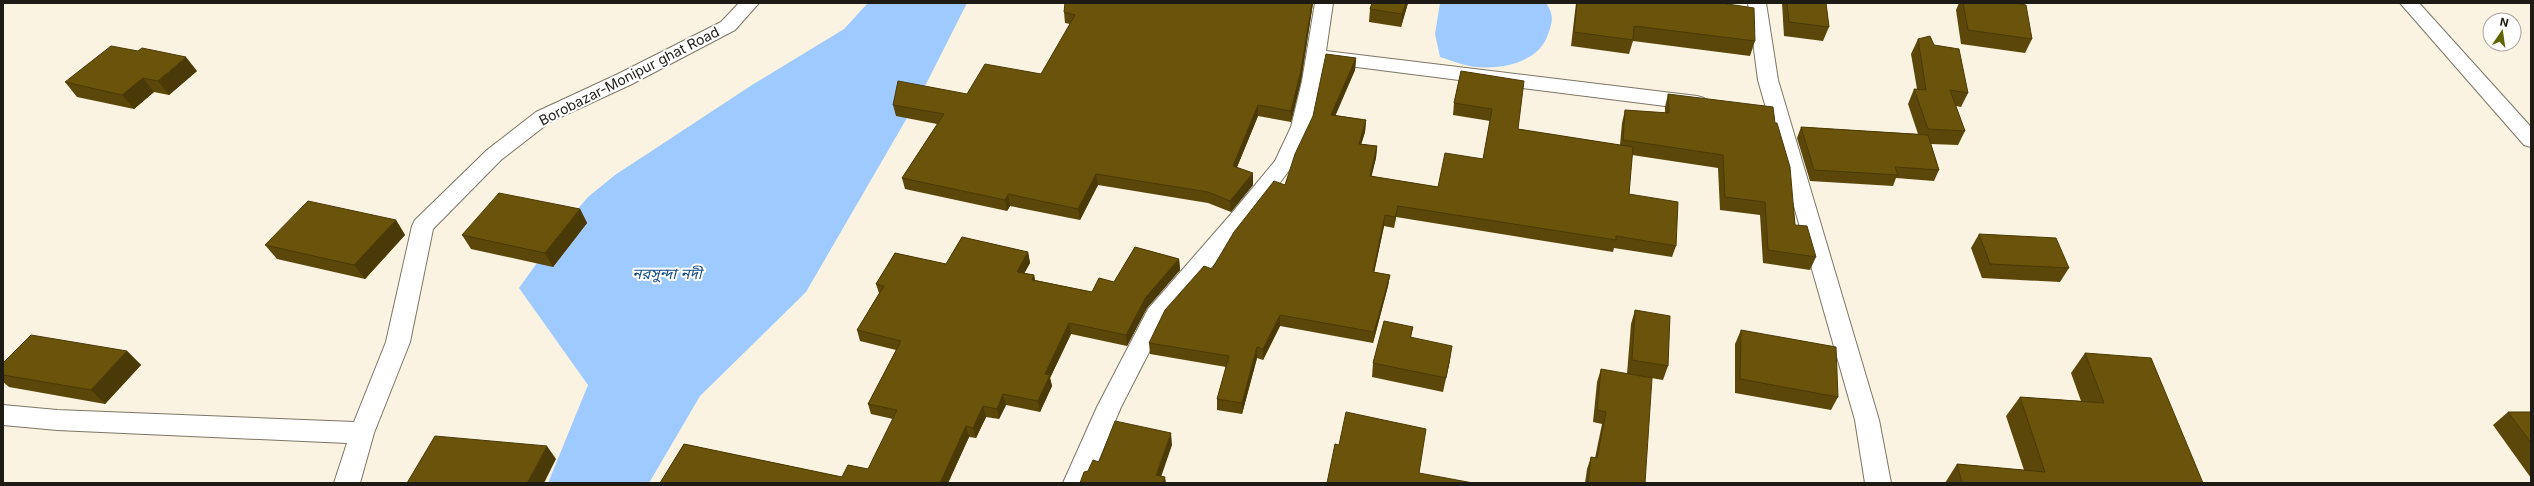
<svg xmlns="http://www.w3.org/2000/svg" width="2534" height="486" font-family="Inter,'Noto Sans Bengali',sans-serif">
  <style>
    .water { fill: #9ecaff }
    .lines { fill: none; stroke-linecap: round; stroke-linejoin: round }
    .minor-casing { stroke: #7c7666; stroke-width: 2 }
    .tertiary-casing { stroke: #7c7666; stroke-width: 2 }
    .secondary-casing { stroke: #7c7666; stroke-width: 2 }
    .minor { fill: #fff; fill-rule: evenodd }
    .tertiary { fill: #fff; fill-rule: evenodd }
    .secondary { fill: #fff; fill-rule: evenodd }
    .wall { fill: #5b4709 }
    .shaded-wall { fill: #4a3a07 }
    .building { fill: #6a530a; stroke: #4a3a07 }
    .labels { text-anchor: middle; stroke-width: 4; stroke-linejoin: round; paint-order: stroke }
    .street-label { font-size: 14px; fill: #1d1b14; stroke: #fff }
    .water-label { font-size: 15px; font-style: italic; fill: #164d88; stroke: #fff }
  </style>
  <rect width="100%" height="100%" fill="#faf3e1"/>
  <!-- water -->
  <g class="water">
    <polygon points="868,3 967,3 922,92 806,292 700,396 649,483 548,483 588,385 519,288 565,224 588,197 615,175 752,85 844,29"/>
    <path d="M 1440,3 L 1546,3 C 1554,15 1553,21 1548,34 C 1539,64 1496,71 1470,66 C 1460,64 1450,60 1440,57 L 1435,34 Z"/>
  </g>
  <g class="lines">
    <!-- minor casing -->
    <g class="minor-casing">
      <g id="minor">
        <polygon points="1315,3 1333,3 1326,51 1697,96 1704,98 1707,103 1704,108 1697,110 1325,63 1311,127 1294,164 1247,226 1165,321 1121,407 1089,483 1063,483 1097,407 1148,309 1231,214 1275,161 1291,127 1302,81"/>
        <polygon points="1748,3 1766,3 1778,80 1879,420 1891,483 1865,483 1855,420 1758,80"/>
      </g>
    </g>
    <!-- tertiary casing -->
    <g class="tertiary-casing">
      <polygon id="tertiary" points="739,3 759,3 735,30 632,84 550,122 501,160 433,229 410,342 374,433 360,483 334,483 347,443 57,430 3,425 3,405 57,410 354,422 386,342 412,226 415,220 487,150 536,112 618,74 721,22"/>
    </g>
    <!-- secondary casing -->
    <g class="secondary-casing">
      <polygon id="secondary" points="2400,3 2419,3 2531,127 2531,147 2524,145"/>
    </g>
    <!-- minor -->
    <use href="#minor" class="minor"/>
    <!-- tertiary -->
    <use href="#tertiary" class="tertiary"/>
    <!-- secondary -->
    <use href="#secondary" class="secondary"/>
  </g>
  <!-- wall -->
  <g class="wall">
    <polygon points="1065,3 1313,3 1301,81 1291,122 1258,116 1237,167 1253,185 1231,212 1208,203 1098,185 1080,220 1010,206 1007,211 905,189 902,178 937,124 896,116 893,105 967,94 1041,74 1070,24 1065,23 1064,12"/>
    <polygon points="1372,3 1408,3 1401,27 1369,22 1370,9"/>
    <polygon points="1576,3 1721,3 1755,41 1750,56 1633,41 1629,54 1571,46"/>
    <polygon points="1782,3 1826,3 1829,27 1823,41 1784,36"/>
    <polygon points="1959,3 2013,3 2032,39 2025,53 1961,44 1956,10"/>
    <polygon points="1918,39 1934,45 1968,93 1961,107 1956,106 1965,131 1958,145 1931,144 1939,170 1934,181 1896,178 1893,186 1810,181 1797,138 1801,127 1918,134 1908,104 1914,89 1917,89 1911,54"/>
    <polygon points="1356,58 1355,70 1335,115 1366,120 1365,132 1361,144 1377,146 1376,158 1371,176 1438,187 1483,159 1490,121 1453,115 1454,103 1461,71 1518,129 1620,145 1622,123 1625,110 1665,113 1665,107 1668,94 1775,123 1795,225 1816,257 1810,270 1763,263 1760,215 1720,210 1718,168 1632,155 1629,194 1676,246 1672,257 1614,248 1613,252 1396,217 1394,228 1384,226 1374,272 1390,275 1388,286 1373,343 1280,326 1263,360 1257,358 1242,414 1217,410 1217,399 1226,367 1150,354 1149,343 1285,185"/>
    <polygon points="197,71 169,95 154,92 134,109 77,97 65,82"/>
    <polygon points="580,209 587,223 553,267 471,249 462,235"/>
    <polygon points="396,220 405,235 365,279 277,259 265,245"/>
    <polygon points="1979,234 2069,268 2060,282 1982,278 1971,248"/>
    <polygon points="962,237 1028,252 1030,263 1024,273 1034,275 1035,280 1092,292 1099,278 1114,282 1135,247 1179,259 1180,270 1147,308 1127,346 1071,334 1050,378 1052,386 1040,412 1006,405 999,419 986,417 976,438 969,437 948,483 660,483 684,444 842,477 848,465 868,469 893,419 871,414 868,404 896,350 860,341 857,330 879,293 876,284 895,253 946,264"/>
    <polygon points="1635,310 1668,366 1663,380 1627,374 1631,324"/>
    <polygon points="1413,327 1411,338 1450,360 1443,392 1372,377 1373,363"/>
    <polygon points="1741,330 1838,397 1831,410 1735,393 1735,344"/>
    <polygon points="127,351 141,365 105,404 9,387 3,382 3,375"/>
    <polygon points="2085,353 2203,483 1945,483 1957,464 2024,470 2006,416 2020,397 2081,401 2071,373"/>
    <polygon points="1601,369 1645,483 1585,483 1587,469 1591,457 1595,458 1602,424 1593,422 1597,382"/>
    <polygon points="2508,412 2531,412 2531,478 2493,425"/>
  </g>
  <!-- shaded-wall -->
  <g class="shaded-wall">
    <polygon points="1312,3 1313,3 1301,81 1291,122 1291,111"/>
    <polygon points="1406,3 1408,3 1401,27 1402,14"/>
    <polygon points="186,57 197,71 169,95 158,81"/>
    <polygon points="1356,58 1355,70 1331,126 1331,115"/>
    <polygon points="143,78 154,92 134,109 122,95"/>
    <polygon points="1258,105 1258,116 1233,177 1233,166"/>
    <polygon points="1366,120 1365,132 1358,155 1359,144"/>
    <polygon points="1377,146 1376,158 1369,187 1370,176"/>
    <polygon points="1253,173 1253,185 1231,212 1230,201"/>
    <polygon points="1096,174 1098,185 1080,220 1078,209"/>
    <polygon points="1008,194 1010,206 1007,211 1005,200"/>
    <polygon points="1398,206 1394,228 1395,217"/>
    <polygon points="580,209 587,223 553,267 545,253"/>
    <polygon points="1385,215 1384,226 1372,283 1373,272"/>
    <polygon points="396,220 405,235 365,279 354,265"/>
    <polygon points="1028,252 1030,263 1019,283 1017,272"/>
    <polygon points="1179,259 1180,270 1147,308 1127,346 1126,335 1146,297"/>
    <polygon points="1034,275 1036,286 1032,280"/>
    <polygon points="1390,275 1388,286 1373,343 1374,332"/>
    <polygon points="1280,315 1280,326 1263,360 1263,349"/>
    <polygon points="1069,323 1071,334 1050,378 1052,386 1040,412 1038,401 1045,374"/>
    <polygon points="1452,346 1450,360 1443,392 1446,378"/>
    <polygon points="1257,347 1257,358 1242,414 1242,403"/>
    <polygon points="127,351 141,365 105,404 91,390"/>
    <polygon points="1003,394 1006,405 999,419 997,409"/>
    <polygon points="983,406 986,417 976,438 973,428"/>
    <polygon points="966,426 969,437 948,483 940,483"/>
    <polygon points="1171,433 1172,445 1159,483 1156,475"/>
    <polygon points="547,446 556,459 544,483 527,483"/>
    <polygon points="1165,477 1166,483 1163,483"/>
  </g>
  <!-- building -->
  <g class="building">
    <polygon points="1065,3 1312,3 1301,70 1291,111 1258,105 1233,166 1253,173 1230,201 1208,192 1096,174 1078,209 1008,194 1005,200 902,178 944,114 893,105 898,81 967,94 985,64 1041,74 1075,15 1064,12"/>
    <polygon points="1372,3 1406,3 1402,14 1370,9"/>
    <polygon points="1577,3 1721,3 1754,8 1755,41 1634,26 1633,40 1574,32"/>
    <polygon points="1787,3 1826,3 1829,27 1789,22"/>
    <polygon points="1963,3 2013,3 2026,5 2032,39 1968,30"/>
    <polygon points="1930,36 1934,45 1959,49 1968,93 1950,90 1965,131 1928,129 1914,89 1926,90 1918,39"/>
    <polygon points="111,46 138,51 142,48 186,57 158,81 143,78 122,95 65,82"/>
    <polygon points="1326,54 1356,58 1331,115 1366,120 1359,144 1377,146 1370,176 1438,187 1445,153 1483,159 1492,109 1454,103 1461,71 1524,81 1518,129 1633,147 1629,194 1678,202 1676,246 1616,236 1616,240 1398,206 1395,217 1385,215 1373,272 1390,275 1374,332 1280,315 1263,349 1257,347 1242,403 1217,399 1229,356 1149,343 1165,310 1204,266 1212,269 1234,232 1274,181 1285,185 1295,154 1313,116"/>
    <polygon points="1668,94 1773,107 1775,123 1777,123 1790,167 1795,225 1807,226 1816,257 1768,250 1765,202 1725,197 1723,155 1623,140 1625,110 1669,113"/>
    <polygon points="1801,127 1928,135 1939,170 1895,167 1898,175 1814,170"/>
    <polygon points="499,193 580,209 545,253 462,235"/>
    <polygon points="308,201 396,220 354,265 265,245"/>
    <polygon points="1979,234 2056,238 2069,268 1990,264"/>
    <polygon points="962,237 1028,252 1017,272 1034,275 1032,280 1092,292 1099,278 1114,282 1135,247 1179,259 1146,297 1126,335 1069,323 1045,374 1050,375 1038,401 1003,394 997,409 983,406 973,428 966,426 940,483 660,483 684,444 842,477 848,465 868,469 897,410 868,404 901,341 857,330 884,286 876,284 895,253 946,264"/>
    <polygon points="1635,310 1670,316 1668,366 1632,360"/>
    <polygon points="1384,321 1413,327 1410,337 1452,346 1446,378 1373,363"/>
    <polygon points="1741,330 1836,347 1838,397 1740,379"/>
    <polygon points="31,335 127,351 91,390 3,375 3,363"/>
    <polygon points="2085,353 2151,358 2203,483 1962,483 1957,464 2045,472 2020,397 2104,403"/>
    <polygon points="1601,369 1652,378 1645,483 1588,483 1591,457 1597,458 1606,412 1597,410"/>
    <polygon points="1346,412 1426,429 1419,473 1473,483 1327,483 1335,444 1339,445"/>
    <polygon points="2508,412 2531,412 2531,443"/>
    <polygon points="1115,421 1171,433 1156,475 1165,477 1163,483 1080,483 1084,472 1088,471 1093,460 1099,462"/>
    <polygon points="435,436 547,446 527,483 407,483"/>
  </g>
  <g class="labels">
    <!-- street labels -->
    <g class="street-label">
      <text transform="translate(629 76) rotate(-27)" y="5">Borobazar-Monipur ghat Road</text>
    </g>
    <!-- water labels -->
    <g class="water-label">
      <text x="667" y="279">নরসুন্দা নদী</text>
    </g>
  </g>
  <!-- border -->
  <rect width="2534" height="486" fill="none" stroke="#1d1b14" stroke-width="8"/>
  <!-- north arrow -->
  <g transform="translate(2502 32) rotate(13)"><circle r="19" fill="#ffffff" stroke="#a5a4a1"/>
  <path d="M0-3L7 15L0 10L-7 15Z" fill="#5e6400"/>
  <text y="-6" font-size="11" font-weight="bold" text-anchor="middle" fill="#1d1b14">N</text>
  </g>
</svg>
